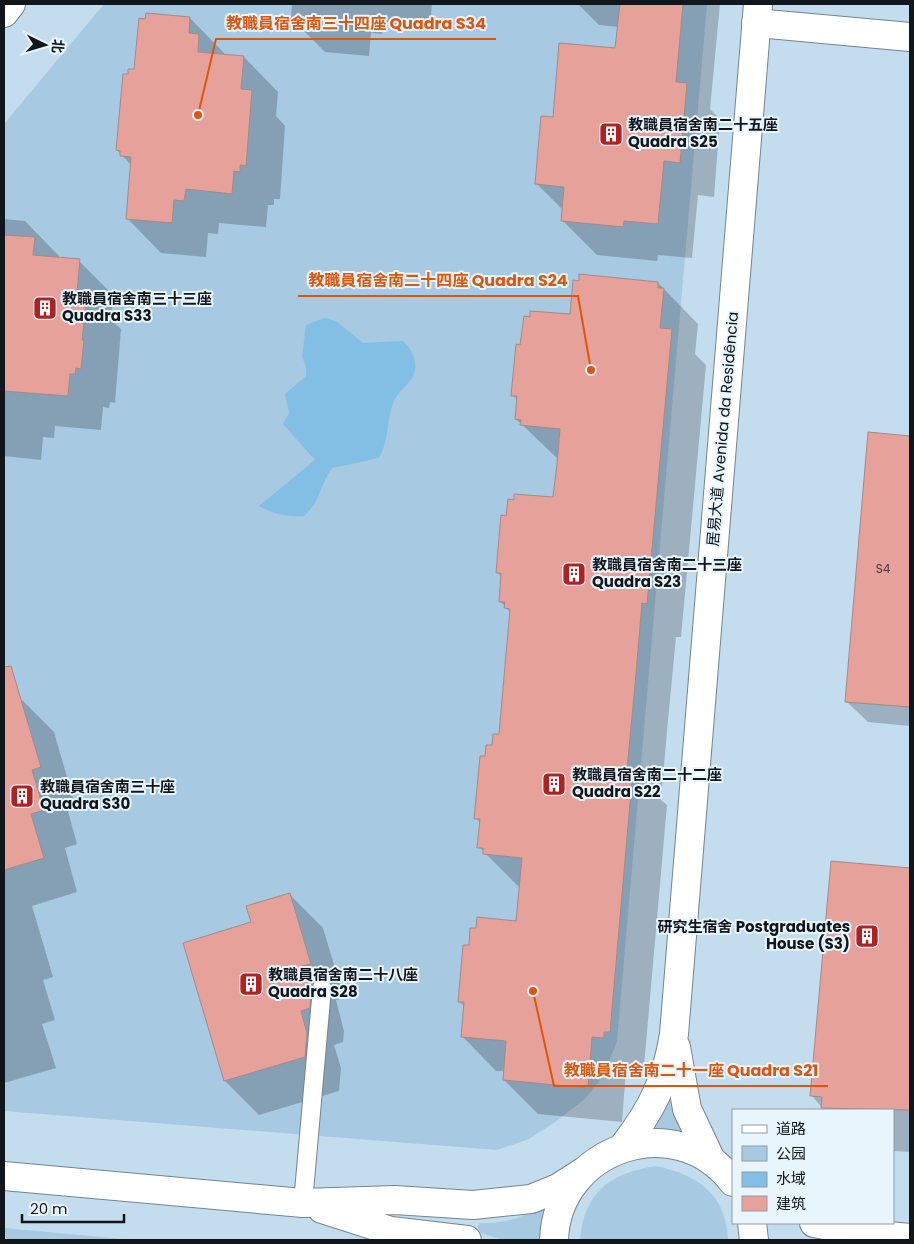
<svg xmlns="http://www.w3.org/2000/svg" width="914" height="1244" font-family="Poppins,'Noto Sans SC',sans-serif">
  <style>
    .built { fill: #c3ddef; fill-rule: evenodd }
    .green { fill: #a7c9e1 }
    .water { fill: #83bee4 }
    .shadow { fill: #0003 }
    .building { fill: #e6a29a; stroke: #a18b88 }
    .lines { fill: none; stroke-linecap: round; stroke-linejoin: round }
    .lane-casing { stroke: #738490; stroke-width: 20 }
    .street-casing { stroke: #738490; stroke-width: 30 }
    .secondary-casing { stroke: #738490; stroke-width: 30 }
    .lane { stroke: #fff; stroke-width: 18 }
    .street { stroke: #fff; stroke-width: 28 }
    .secondary { stroke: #fff; stroke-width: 28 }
    .labels { text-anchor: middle; stroke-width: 4; stroke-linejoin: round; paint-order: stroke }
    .number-label { font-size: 12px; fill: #46393b }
    .poi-label { font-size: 15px; font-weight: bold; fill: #10161b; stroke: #e9f5fd; text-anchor: start }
    .street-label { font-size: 15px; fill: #10161b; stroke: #e9f5fd }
    .leader { fill: none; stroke: #dd560d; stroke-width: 2 }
    .callout-dot { fill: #dd560d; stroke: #e9f5fd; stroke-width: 2 }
    .callout-label { font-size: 16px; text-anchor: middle; font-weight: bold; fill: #dd560d; stroke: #e9f5fd; stroke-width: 4; stroke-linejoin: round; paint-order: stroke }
  </style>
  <rect width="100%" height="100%" fill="#d6e9f6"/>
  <!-- built -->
  <path class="built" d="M 4,4 L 910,4 L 910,1240 L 4,1240 ZM 733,1110 L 893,1110 L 893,1223 L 733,1223 Z"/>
  <!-- green -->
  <g class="green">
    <polygon points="104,4 707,4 617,1041 604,1075 585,1099 555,1122 529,1139 497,1150 4,1111 4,124"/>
    <polygon points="669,1085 694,1139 644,1128"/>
    <path d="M 656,1166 C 698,1175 726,1194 728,1240 L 580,1240 C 584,1192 610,1173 656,1166 Z"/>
    <path d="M 537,1209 L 547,1211 L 543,1240 L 504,1240 L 477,1232 L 479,1223 C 501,1224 519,1219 537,1209 Z"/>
    <polygon points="4,1228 134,1240 4,1240"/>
  </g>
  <!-- water -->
  <path class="water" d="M 324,318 L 336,321 L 363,343 L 403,341 C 412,349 419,364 413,376 C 409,385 398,391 394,401 C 386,420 390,438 379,458 L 332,468 C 319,486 322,499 304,516 C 286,517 274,514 259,506 L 315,460 L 283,424 L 289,413 L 285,394 L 306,376 L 306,366 L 302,357 L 306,325 Z"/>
  <!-- shadow -->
  <g class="shadow">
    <polygon points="292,4 438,4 432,4 430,27 383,23 382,34 371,33 369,56 325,52 291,18"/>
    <polygon points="578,4 720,4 710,109 720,119 714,197 698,195 692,258 658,255 657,261 597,255 563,221 563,210 537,184 554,119 617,49 619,27 599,25"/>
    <polygon points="190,18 224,53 224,56 244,57 278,92 276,116 285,126 280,199 274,199 274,205 268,205 266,227 219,223 218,234 208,233 206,257 161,253 127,218 132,166 117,150 129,76"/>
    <polygon points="4,219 25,221 59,256 59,259 79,261 113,295 111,320 121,329 115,403 110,402 109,408 103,407 101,430 55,426 54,438 43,437 41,460 4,456"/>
    <polygon points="658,283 698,324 695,354 706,365 681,637 676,637 668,720 661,800 667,805 644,1066 638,1065 638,1071 626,1070 622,1122 538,1114 504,1080 505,1071 496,1071 462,1036 465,1007 460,1002 470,946 517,922 520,888 479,847 481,824 476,818 487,757 500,736 511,613 500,601 502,578 497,572 508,518 554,499 558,459 516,419 518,401 513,395 522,346 571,316"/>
    <polygon points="870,434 910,437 910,726 868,722 846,701"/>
    <polygon points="20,698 54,732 74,801 66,804 77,844 65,848 77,892 32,906 53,977 43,980 55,1020 42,1024 56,1068 4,1083 4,703"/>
    <polygon points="832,862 910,870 910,1152 893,1151 893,1110 824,1110 812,1096"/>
    <polygon points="289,894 323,928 344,998 336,1000 344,1031 343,1042 334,1045 341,1068 339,1091 259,1115 225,1081 252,923"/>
  </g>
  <!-- building -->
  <g class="building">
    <polygon points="620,4 683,4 676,82 687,83 680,163 664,161 658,224 624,221 623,227 561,221 564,187 535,184 541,116 553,117 559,43 615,48"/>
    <polygon points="146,13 190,17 189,33 199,34 198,52 244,56 241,89 252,90 246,166 240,165 240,172 234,171 232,194 186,189 184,201 174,200 172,223 126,219 131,157 120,156 120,151 116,150 123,74 128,74 128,69 134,69 139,18 145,19"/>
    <polygon points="4,235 35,237 33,255 80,259 77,293 87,293 82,340 84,340 81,369 76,368 75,374 70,374 68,396 4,391"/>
    <polygon points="579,274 658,282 658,288 664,288 660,328 672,329 647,604 642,603 635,685 627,769 633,769 610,1032 604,1032 604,1038 592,1037 588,1088 503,1080 506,1041 461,1037 464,1002 458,1002 463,945 469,945 470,928 476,928 477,917 516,921 522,858 483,854 483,848 477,848 480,819 474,819 480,756 485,756 486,745 492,745 493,734 499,734 510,609 504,608 505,602 499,602 501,573 496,573 501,515 506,516 508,499 514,500 514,494 553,497 557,464 560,429 520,425 521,420 515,419 517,396 511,396 516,344 520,345 524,316 530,317 530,311 570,314 573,280 579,281"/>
    <polygon points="868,432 910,436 910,707 845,702"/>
    <polygon points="11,666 41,767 32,770 44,810 31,814 44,858 4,870 4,667"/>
    <polygon points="831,861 910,868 910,1110 821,1108 822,1097 810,1096"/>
    <polygon points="290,893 311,964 302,966 311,996 310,1008 301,1011 307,1033 305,1057 224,1081 183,943 251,922 246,906"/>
  </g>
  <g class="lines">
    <!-- lane casing -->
    <g class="lane-casing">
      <polyline id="lane" points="303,1203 322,988"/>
    </g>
    <!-- street casing -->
    <g class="street-casing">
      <g id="street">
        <polyline points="4,13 11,4"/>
        <polyline points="756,23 910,37"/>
        <polyline points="676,1047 687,1109 711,1160"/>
        <path d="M 623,1147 C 651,1111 667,1080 674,1034 L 758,4"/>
        <polyline points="4,1176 303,1203 395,1200 473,1205 531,1199 558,1188 583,1172"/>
        <polyline points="322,1209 391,1231 467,1240"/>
      </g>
    </g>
    <!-- secondary casing -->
    <g class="secondary-casing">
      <g id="secondary">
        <polyline points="752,1223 754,1240"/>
        <polyline points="814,1223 877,1235 910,1238"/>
        <path d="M 554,1240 C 557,1148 676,1107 733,1182"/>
      </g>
    </g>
    <!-- lane -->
    <use href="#lane" class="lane"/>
    <!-- street -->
    <use href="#street" class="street"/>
    <!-- secondary -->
    <use href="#secondary" class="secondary"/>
  </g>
  <!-- icons -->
  <defs>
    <g id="building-square" transform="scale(1.25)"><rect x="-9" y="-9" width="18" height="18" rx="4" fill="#b12121" stroke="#e9f5fd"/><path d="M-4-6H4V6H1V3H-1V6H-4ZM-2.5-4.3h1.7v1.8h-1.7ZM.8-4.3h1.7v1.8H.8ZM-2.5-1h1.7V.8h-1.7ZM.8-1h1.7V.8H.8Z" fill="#fff"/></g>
  </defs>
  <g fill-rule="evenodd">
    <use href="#building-square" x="611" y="134"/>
    <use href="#building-square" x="45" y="308"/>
    <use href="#building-square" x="574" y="574"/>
    <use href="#building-square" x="554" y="784"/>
    <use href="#building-square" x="22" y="796"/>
    <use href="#building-square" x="867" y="936"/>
    <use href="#building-square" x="251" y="984"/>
  </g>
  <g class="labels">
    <!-- number labels -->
    <g class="number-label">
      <text x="883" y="573">S4</text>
    </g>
    <!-- poi labels -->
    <g class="poi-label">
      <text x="628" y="130">教職員宿舍南二十五座<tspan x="628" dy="17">Quadra S25</tspan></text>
      <text x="62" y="304">教職員宿舍南三十三座<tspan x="62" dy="17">Quadra S33</tspan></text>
      <text x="592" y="570">教職員宿舍南二十三座<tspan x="592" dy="17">Quadra S23</tspan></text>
      <text x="572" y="780">教職員宿舍南二十二座<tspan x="572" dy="17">Quadra S22</tspan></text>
      <text x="40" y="792">教職員宿舍南三十座<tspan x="40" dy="17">Quadra S30</tspan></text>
      <text x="850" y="932" text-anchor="end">研究生宿舍 Postgraduates<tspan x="850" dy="17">House (S3)</tspan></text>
      <text x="268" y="980">教職員宿舍南二十八座<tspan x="268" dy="17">Quadra S28</tspan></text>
    </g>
    <!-- street labels -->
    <g class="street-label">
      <text transform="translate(723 429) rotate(-85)" y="5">居易大道 Avenida da Residência</text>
    </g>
  </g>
  <!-- callouts -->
  <path class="leader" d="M198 115L216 39H496M591 370L578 296H298M533 991L554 1086H828"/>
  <g class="callout-dot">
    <circle cx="198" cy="115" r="5"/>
    <circle cx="591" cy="370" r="5"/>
    <circle cx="533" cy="991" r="5"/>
  </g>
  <g class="callout-label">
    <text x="356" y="29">教職員宿舍南三十四座 Quadra S34</text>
    <text x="438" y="286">教職員宿舍南二十四座 Quadra S24</text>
    <text x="691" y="1076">教職員宿舍南二十一座 Quadra S21</text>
  </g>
  <!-- border -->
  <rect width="914" height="1244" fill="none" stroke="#10161b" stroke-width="10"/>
  <!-- legend -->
  <rect x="732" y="1109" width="162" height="115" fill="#e9f5fd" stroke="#929ca3"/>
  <rect x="742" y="1125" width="25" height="8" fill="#ffffff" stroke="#929ca3"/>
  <text x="776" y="1134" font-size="15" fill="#10161b">道路</text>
  <rect x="742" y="1146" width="25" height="15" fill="#a7c9e1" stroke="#929ca3"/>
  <text x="776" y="1159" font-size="15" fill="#10161b">公园</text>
  <rect x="742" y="1172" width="25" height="15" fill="#83bee4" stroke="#929ca3"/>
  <text x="776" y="1184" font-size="15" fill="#10161b">水域</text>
  <rect x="742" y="1196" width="25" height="15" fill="#e6a29a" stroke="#929ca3"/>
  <text x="776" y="1209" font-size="15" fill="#10161b">建筑</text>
  <!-- north arrow -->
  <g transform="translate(45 45) rotate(95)" stroke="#e9f5fd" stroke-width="4" paint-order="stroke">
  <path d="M0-4L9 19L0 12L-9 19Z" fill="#10161b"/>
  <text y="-8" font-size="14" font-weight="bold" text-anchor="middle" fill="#10161b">北</text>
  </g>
  <!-- scale -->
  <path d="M22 1214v8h102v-8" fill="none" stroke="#10161b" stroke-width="2.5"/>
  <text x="30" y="1214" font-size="15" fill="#10161b" stroke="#e9f5fd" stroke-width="4" paint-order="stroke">20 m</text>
</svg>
